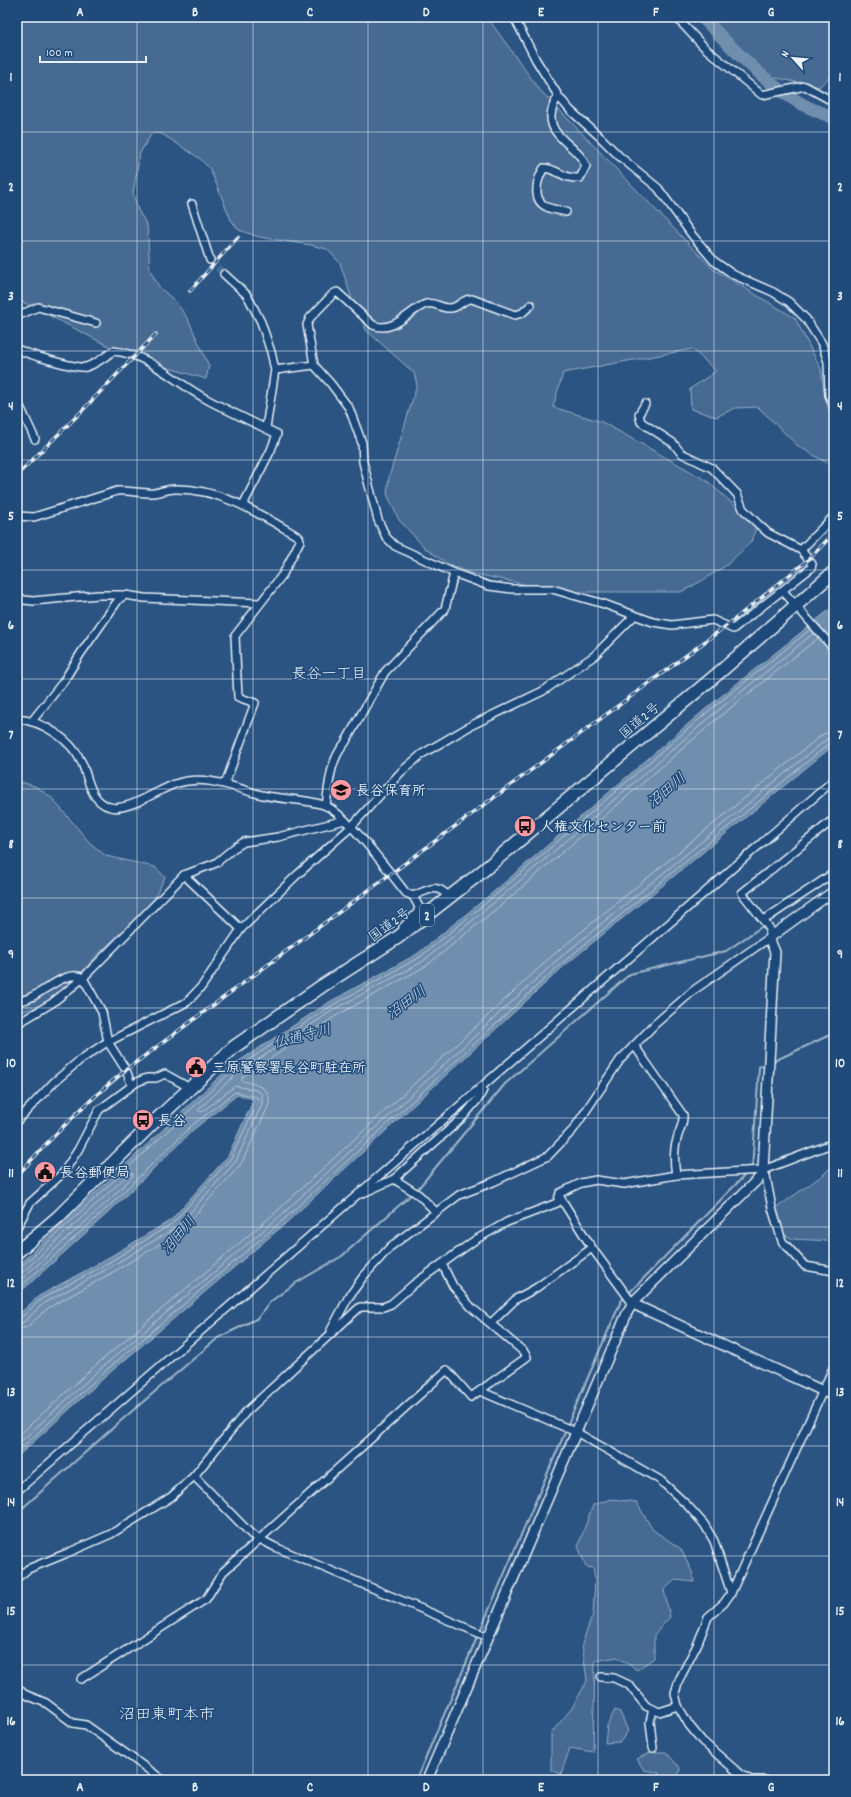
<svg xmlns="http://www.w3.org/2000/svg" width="851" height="1797" font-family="Dekko,'Klee One',sans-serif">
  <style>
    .green { fill: #476b93; stroke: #98aec6 }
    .water { fill: #708ead; stroke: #a0b6cb }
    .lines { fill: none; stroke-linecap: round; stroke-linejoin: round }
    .shore { stroke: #b8c9da; stroke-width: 1 }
    .stream { stroke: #a0b6cb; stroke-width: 2 }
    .river { stroke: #708ead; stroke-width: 13 }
    .street-tunnel { stroke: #476c94; stroke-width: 7; stroke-dasharray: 7 3.5; stroke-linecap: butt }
    .street-casing { stroke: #e8f1f8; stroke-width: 10 }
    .secondary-casing { stroke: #e8f1f8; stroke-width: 12 }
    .highway-casing { stroke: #e8f1f8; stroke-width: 15 }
    .street { stroke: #1f4a7a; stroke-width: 7 }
    .secondary { stroke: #1f4a7a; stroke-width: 9 }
    .highway { stroke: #1f4a7a; stroke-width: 12 }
    .rail-casing { stroke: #e8f1f8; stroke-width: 3.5 }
    .rail { stroke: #1f4a7a; stroke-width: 2; stroke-dasharray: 6; stroke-linecap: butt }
    .grid { fill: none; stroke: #e8f1f8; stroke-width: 1; stroke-opacity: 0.55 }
    .labels { text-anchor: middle; stroke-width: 3; stroke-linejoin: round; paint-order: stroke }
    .shield { fill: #1f4a7a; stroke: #acbfd2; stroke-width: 1 }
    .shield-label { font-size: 13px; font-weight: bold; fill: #e8f1f8 }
    .street-label { font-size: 14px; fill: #e8f1f8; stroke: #1f4a7a }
    .poi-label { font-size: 14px; font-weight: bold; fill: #e8f1f8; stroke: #1f4a7a; text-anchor: start }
    .neighbourhood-label { font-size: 15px; fill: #e8f1f8; stroke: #1f4a7a }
    .water-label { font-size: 15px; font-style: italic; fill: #d0dde9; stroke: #1f4a7a }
    .quarter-label { font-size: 16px; fill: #e8f1f8; stroke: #1f4a7a }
    .neatline { fill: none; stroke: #e8f1f8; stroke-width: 1.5 }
    .grid-label { font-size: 13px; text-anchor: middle; font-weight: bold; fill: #e8f1f8 }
  </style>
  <rect width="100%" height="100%" fill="#2b5482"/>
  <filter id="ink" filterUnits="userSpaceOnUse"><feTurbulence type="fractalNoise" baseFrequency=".025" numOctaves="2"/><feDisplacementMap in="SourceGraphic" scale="8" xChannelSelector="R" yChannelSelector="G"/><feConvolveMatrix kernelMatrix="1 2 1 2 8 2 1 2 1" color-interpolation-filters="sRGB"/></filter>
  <g filter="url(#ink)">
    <!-- green -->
    <g class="green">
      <polygon points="17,17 487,17 539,89 713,269 795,318 821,369 825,397 834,428 834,462 832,466 798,446 758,407 735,408 716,417 691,409 690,389 716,371 692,349 563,373 553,407 602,422 706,480 757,525 751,542 727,565 700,582 681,592 561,592 471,573 448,564 426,549 399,520 387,494 389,477 417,385 414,373 366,330 355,308 340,263 327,249 311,245 259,237 239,230 231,220 210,169 199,158 162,134 152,133 140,153 133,193 138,210 147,225 150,270 159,287 175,301 188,319 209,366 206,379 128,356 17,299"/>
      <polygon points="702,17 834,17 834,73 819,87 772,77"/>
      <polygon points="17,781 35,786 51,797 90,843 106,856 155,867 165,877 150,907 98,954 65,991 44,1005 17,1013"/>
      <polygon points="834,1164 834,1243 830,1241 793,1239 775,1230 769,1213 823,1175"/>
      <polygon points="611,1499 636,1502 653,1530 681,1549 692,1572 694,1582 675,1580 664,1590 670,1617 654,1635 654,1658 637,1670 617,1657 595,1661 593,1752 570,1748 561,1774 551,1770 551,1733 572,1708 587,1681 582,1644 593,1614 595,1580 593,1568 586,1567 578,1546 593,1505"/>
      <polygon points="615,1710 620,1712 628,1731 620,1742 605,1743 607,1726"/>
      <polygon points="651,1752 666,1752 680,1768 678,1780 656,1780 659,1773 644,1770 637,1759"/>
    </g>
    <!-- water -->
    <polygon class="water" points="834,606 834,745 563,967 285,1224 106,1376 17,1457 17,1316 39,1296 101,1262 171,1220 228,1156 254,1099 237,1095 193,1130 110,1211 17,1295 17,1266 230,1067 331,1001 417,954 497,889 709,706"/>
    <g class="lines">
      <!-- shore -->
      <g class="shore">
        <polyline points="17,1268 21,1267 233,1070 333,1005 420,957 499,892 711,709 811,629"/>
        <polyline points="17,1273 24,1271 130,1173 133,1174 133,1176 104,1205 17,1283"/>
        <polyline points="17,1290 107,1208 190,1127 235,1092 257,1097 258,1102 231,1158 173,1223 103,1266 41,1299 21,1318 17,1319"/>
        <polyline points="17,1324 24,1322 44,1303 105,1270 177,1227 236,1161 262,1104 262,1094 256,1090 235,1086 202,1112 198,1110 236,1074 335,1009 422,962 502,896 715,713 814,633"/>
        <path d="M 17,1330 L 27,1327 L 48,1308 L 108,1275 L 180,1232 L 241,1164 L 268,1107 C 274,1088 256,1084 242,1081 L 242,1077 L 339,1014 L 426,966 L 506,901 L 718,718 L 818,638"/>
        <polyline points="17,1437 96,1365 275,1213 553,955 823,734 834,731"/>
        <polyline points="17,1445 100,1369 279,1217 557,960 827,739 834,737"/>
        <polyline points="17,1452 103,1373 282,1221 561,964 830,743 834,742"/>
      </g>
      <!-- stream -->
      <g class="stream">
        <polyline points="772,1062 834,1033"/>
        <polyline points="752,1169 759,1067 766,1064"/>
        <polyline points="416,1191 505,1084 630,974 726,951 798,902"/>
        <polyline points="628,1294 747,1173"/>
        <polyline points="567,1426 621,1301 625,1297"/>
        <polyline points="17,1513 124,1418 218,1338 258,1318 270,1302 294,1284 342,1256 412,1194"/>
        <polyline points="416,1780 566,1430"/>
      </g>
      <!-- river -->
      <path class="river" d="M 702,17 C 731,47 770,89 808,107 C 816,111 825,114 834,118"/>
      <!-- street-tunnel -->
      <polyline class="street-tunnel" points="210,260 224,274"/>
      <!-- street casing -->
      <g class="street-casing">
        <g id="street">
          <polyline points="514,17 536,60 559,97 570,110 600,137 619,156 658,188 692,235 714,261 734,275 773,292 789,302 806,319 822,344 828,362 829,395 834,406"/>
          <polyline points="676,17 705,48 762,95 805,86 834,102"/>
          <path d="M 559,97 C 554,101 554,104 552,110 C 546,132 567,141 579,155 C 582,158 584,162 586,166 L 580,178 C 562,179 560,170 544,168 C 537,179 531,200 547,207 C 553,210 560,210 566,212"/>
          <polyline points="192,204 210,260"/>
          <polyline points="224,274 247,295 261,322 271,352 275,370 266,428"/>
          <path d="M 531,305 L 522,313 L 515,315 L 472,299 C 463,298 459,308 450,308 C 442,309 434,301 426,304 C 409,310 394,334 373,325 L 337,292 L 333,294 L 310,318 L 307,325 L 314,365 L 331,384 L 349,408 L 362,443 L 363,462 L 378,520 L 386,537 L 395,546 L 454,573 L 489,586 L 512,589 L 552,589 L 604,604 L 653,622 L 672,625 L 713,620 L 733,629 L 811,568 L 812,564 L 801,550 L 768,533 L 758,524 L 743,509 L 737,494 L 712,468 L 681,453 L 673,443 L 641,422 L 639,414 L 645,404"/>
          <polyline points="17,316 38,307 96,323"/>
          <path d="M 17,349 C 27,354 77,369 86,367 C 96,364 105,357 113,351 C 151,354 176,384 208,400 C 231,412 254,423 277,434 L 271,450 L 243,505"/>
          <polyline points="275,370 314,365"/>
          <polyline points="17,400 35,439"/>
          <path d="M 17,516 L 34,517 L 117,491 C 130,490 142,494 154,493 C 161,492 168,489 175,489 C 221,488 261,515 299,537 L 300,541 L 283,574 L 235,636 L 238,697 L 255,703 L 225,784"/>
          <polyline points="801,550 834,516"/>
          <polyline points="783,591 834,649"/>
          <polyline points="17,596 24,600 33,601 98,595 125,595"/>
          <path d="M 17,719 C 43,721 71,739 82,763 C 89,780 90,801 110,807 C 129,812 160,788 178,783 C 203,775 231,786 255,793 C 277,800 301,798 324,805 C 345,812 390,873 406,893 L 413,896 C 429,890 436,882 449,897"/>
          <polyline points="32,721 63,682 81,653 119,599 125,595 144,598 259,603"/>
          <path d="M 326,806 C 329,784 330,760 345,743 L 385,672 L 445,609 L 454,573"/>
          <polyline points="184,875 241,929"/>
          <polyline points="764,920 834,873"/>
          <polyline points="403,927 417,913 419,907 413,896"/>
          <path d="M 17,1002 C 23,1000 29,999 35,995 C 47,989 69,969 83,978 L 102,1012 L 108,1042 L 126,1070 L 130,1081"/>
          <polyline points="17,1024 52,1003 83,978 184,875 216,863 234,848 244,842 278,837 345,820"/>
          <path d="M 634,1045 L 683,1115 C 684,1124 679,1130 677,1139 C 673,1151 674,1163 676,1175"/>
          <polyline points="17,1121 54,1082 80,1060 104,1044 187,1002 202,986 241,929 297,875 351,827 401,772 422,754 472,725 543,691 594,656 634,616"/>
          <polyline points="763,1170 766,1176 772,1208 782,1241 805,1266 834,1271"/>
          <polyline points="394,1179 419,1195 436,1212"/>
          <polyline points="361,1194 394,1179 462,1118 479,1098 483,1090 481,1087"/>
          <polyline points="560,1197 592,1248 633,1304"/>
          <polyline points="17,1227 30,1203 63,1173 78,1150 99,1110 137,1082 147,1078 156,1078 165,1074 190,1088"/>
          <polyline points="491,1323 516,1299 536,1288 592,1248"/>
          <polyline points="331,1330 348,1298 363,1277 390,1247 459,1195 493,1182 548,1156 573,1130 620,1060 655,1024 694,990 769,938 770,929 742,893 834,819"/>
          <polyline points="480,1391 576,1432 660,1480 688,1506 704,1524 714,1541 731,1593"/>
          <polyline points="194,1476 252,1535 275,1547 488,1637"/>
          <polyline points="17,1491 834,780"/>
          <polyline points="17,1578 28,1569 65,1554 111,1534 171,1497 194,1476 245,1413 360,1307 383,1307 391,1304 414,1284 475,1240 507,1222 557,1203 560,1193 581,1183 596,1180 624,1184 676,1175 763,1170 834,1143"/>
          <polyline points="601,1677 614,1678 629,1685 646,1706 659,1712 678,1706"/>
          <polyline points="81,1679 206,1599 223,1572 447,1370 471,1397 527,1357 524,1352 472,1308 453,1286 442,1264"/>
          <polyline points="17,1687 24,1694 46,1703 73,1723 86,1725 163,1780"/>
          <polyline points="653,1748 650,1722 653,1709"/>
          <polyline points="765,1780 751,1780 741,1775 702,1741 689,1725 678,1706 675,1693 679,1680 698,1643 708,1617 724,1603 731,1593 834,1366"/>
        </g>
      </g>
      <!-- secondary casing -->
      <g class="secondary-casing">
        <g id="secondary">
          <polyline points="633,1304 834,1396"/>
          <polyline points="427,1780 628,1311 634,1301 761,1176 763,1170 775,952 769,938 834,891"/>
        </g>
      </g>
      <!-- highway casing -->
      <g class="highway-casing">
        <polyline id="highway" points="17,1252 58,1217 155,1121 234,1047 322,986 397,938 479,874 721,671 834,572"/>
      </g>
      <!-- street -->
      <use href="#street" class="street"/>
      <!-- secondary -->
      <use href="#secondary" class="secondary"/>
      <!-- highway -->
      <use href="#highway" class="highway"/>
      <!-- rail casing -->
      <g class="rail-casing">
        <g id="rail">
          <polyline points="190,291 238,237"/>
          <polyline points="17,475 76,417 156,334"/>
          <path d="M 17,1176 C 53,1135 91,1097 135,1063 L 726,626 L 808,560 L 834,533"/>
        </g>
      </g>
      <!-- rail -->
      <use href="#rail" class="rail"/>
    </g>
  </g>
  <!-- grid -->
  <path class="grid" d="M 137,17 L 137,1780M 253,17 L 253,1780M 368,17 L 368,1780M 483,17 L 483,1780M 598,17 L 598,1780M 714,17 L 714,1780M 17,132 L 834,132M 17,241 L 834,241M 17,351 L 834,351M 17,460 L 834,460M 17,570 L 834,570M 17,679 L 834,679M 17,789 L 834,789M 17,898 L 834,898M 17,1008 L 834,1008M 17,1118 L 834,1118M 17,1227 L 834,1227M 17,1337 L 834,1337M 17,1446 L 834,1446M 17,1556 L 834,1556M 17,1665 L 834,1665"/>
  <!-- icons -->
  <defs>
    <g id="school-disc" transform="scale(1.15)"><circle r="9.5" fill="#ff9aa2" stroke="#1f4a7a"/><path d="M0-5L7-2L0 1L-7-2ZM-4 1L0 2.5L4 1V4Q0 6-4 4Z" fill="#111"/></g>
    <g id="bus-disc" transform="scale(1.15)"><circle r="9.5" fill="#ff9aa2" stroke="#1f4a7a"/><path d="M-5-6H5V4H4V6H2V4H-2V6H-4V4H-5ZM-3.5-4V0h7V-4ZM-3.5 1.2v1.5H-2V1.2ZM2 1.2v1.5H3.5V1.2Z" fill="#111"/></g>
    <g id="civic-disc" transform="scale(1.15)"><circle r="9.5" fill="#ff9aa2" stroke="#1f4a7a"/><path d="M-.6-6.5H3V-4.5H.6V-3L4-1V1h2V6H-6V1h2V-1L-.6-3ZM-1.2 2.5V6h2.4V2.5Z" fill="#111"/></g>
  </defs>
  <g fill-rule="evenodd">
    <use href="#school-disc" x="341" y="790"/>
    <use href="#bus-disc" x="525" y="826"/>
    <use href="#civic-disc" x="196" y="1067"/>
    <use href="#bus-disc" x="143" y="1120"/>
    <use href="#civic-disc" x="45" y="1172"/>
  </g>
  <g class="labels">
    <!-- shield labels -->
    <rect class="shield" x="420" y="904" width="14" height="22" rx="3"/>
    <g class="shield-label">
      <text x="427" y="920">2</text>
    </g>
    <!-- street labels -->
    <g class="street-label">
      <text transform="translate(639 720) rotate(-40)" y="5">国道2号</text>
      <text transform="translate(389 924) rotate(-36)" y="5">国道2号</text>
    </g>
    <!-- poi labels -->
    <g class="poi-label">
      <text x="356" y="795">長谷保育所</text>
      <text x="540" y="831">人権文化センター前</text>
      <text x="212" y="1072">三原警察署長谷町駐在所</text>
      <text x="158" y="1125">長谷</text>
      <text x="60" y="1177">長谷郵便局</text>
    </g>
    <!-- neighbourhood labels -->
    <g class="neighbourhood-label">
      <text x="329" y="678">長谷一丁目</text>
    </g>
    <!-- water labels -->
    <g class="water-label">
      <text transform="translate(666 790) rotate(-40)" y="5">沼田川</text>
      <text transform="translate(406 1002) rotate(-37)" y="5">沼田川</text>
      <text transform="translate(302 1036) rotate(-15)" y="5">仏通寺川</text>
      <text transform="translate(178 1235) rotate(-50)" y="5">沼田川</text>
    </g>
    <!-- quarter labels -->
    <g class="quarter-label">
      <text x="167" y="1719">沼田東町本市</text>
    </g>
  </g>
  <!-- margin -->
  <rect width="851" height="1797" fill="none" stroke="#1f4a7a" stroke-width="44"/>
  <!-- north arrow -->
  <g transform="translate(793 58) rotate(297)" stroke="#1f4a7a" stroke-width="3" paint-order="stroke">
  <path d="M0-3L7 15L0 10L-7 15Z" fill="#e8f1f8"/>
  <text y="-6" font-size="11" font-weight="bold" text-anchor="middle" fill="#e8f1f8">N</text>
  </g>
  <!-- scale -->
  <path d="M40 56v6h106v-6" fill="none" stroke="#e8f1f8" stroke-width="2"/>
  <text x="46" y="56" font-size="12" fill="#e8f1f8" stroke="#1f4a7a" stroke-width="3" paint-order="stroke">100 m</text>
  <rect x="22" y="22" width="807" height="1753" class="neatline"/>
  <g class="grid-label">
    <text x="80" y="16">A</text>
    <text x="195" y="16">B</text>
    <text x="310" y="16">C</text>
    <text x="426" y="16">D</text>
    <text x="541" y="16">E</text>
    <text x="656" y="16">F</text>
    <text x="771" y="16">G</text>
    <text x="11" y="81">1</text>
    <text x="840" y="81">1</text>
    <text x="11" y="191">2</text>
    <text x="840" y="191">2</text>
    <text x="11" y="300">3</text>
    <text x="840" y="300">3</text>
    <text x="11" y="410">4</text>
    <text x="840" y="410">4</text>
    <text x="11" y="520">5</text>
    <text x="840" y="520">5</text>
    <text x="11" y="629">6</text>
    <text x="840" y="629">6</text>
    <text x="11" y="739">7</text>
    <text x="840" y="739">7</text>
    <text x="11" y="848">8</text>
    <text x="840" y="848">8</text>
    <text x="11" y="958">9</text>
    <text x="840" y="958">9</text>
    <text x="11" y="1067">10</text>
    <text x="840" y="1067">10</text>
    <text x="11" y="1177">11</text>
    <text x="840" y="1177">11</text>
    <text x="11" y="1287">12</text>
    <text x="840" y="1287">12</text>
    <text x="11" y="1396">13</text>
    <text x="840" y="1396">13</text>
    <text x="11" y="1506">14</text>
    <text x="840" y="1506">14</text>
    <text x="11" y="1615">15</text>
    <text x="840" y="1615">15</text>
    <text x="11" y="1725">16</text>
    <text x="840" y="1725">16</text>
    <text x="80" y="1791">A</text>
    <text x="195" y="1791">B</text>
    <text x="310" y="1791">C</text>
    <text x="426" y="1791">D</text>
    <text x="541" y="1791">E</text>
    <text x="656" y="1791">F</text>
    <text x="771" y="1791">G</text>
  </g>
</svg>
